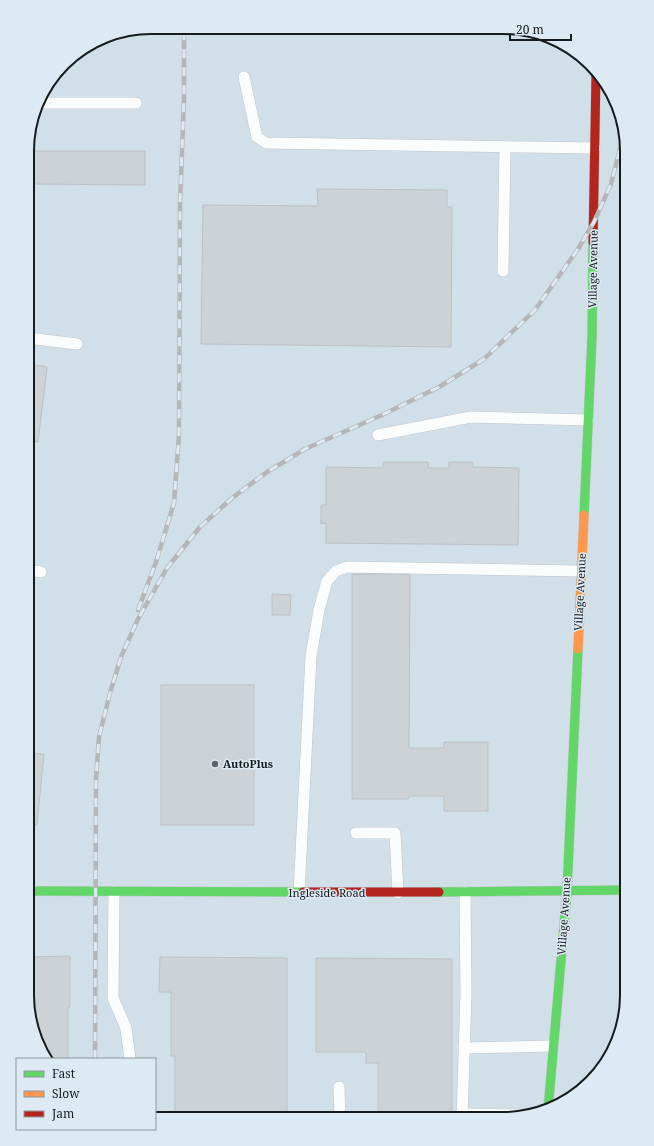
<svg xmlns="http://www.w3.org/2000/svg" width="654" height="1146" font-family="'Noto Serif',serif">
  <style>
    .built { fill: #d1dfe9 }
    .building { fill: #ccd2d6; stroke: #bbc0c4 }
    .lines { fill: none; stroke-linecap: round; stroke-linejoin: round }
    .lane-casing { stroke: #c0c6ca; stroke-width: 12 }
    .fast-casing { stroke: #c0c6ca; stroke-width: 10 }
    .slow-casing { stroke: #c0c6ca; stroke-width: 10 }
    .jam-casing { stroke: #c0c6ca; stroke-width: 10 }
    .lane { stroke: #fbfcfc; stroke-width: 11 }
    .fast { stroke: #63d668; stroke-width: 9 }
    .slow { stroke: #ff974d; stroke-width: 9 }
    .jam { stroke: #b3261e; stroke-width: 9 }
    .rail-casing { stroke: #b4b6b8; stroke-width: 4.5 }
    .rail { stroke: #ddeaf3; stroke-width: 3; stroke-dasharray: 9; stroke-linecap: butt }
    .poi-dot { fill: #5d6367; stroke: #ddeaf3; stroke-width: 1.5 }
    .labels { text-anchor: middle; stroke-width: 3; stroke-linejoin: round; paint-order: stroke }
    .street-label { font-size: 11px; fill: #161b1e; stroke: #ddeaf3 }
    .poi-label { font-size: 11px; font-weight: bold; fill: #161b1e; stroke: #ddeaf3; text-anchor: start }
    .rim { fill: none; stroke: #161b1e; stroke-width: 2 }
  </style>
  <rect width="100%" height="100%" fill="#e2e9ee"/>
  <!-- built -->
  <polygon class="built" points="151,27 527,29 585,58 620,111 627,151 627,1003 618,1042 601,1071 578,1093 543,1112 503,1119 155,1118 155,1059 50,1059 34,1035 27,995 28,135 40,96 69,58 104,36"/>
  <!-- building -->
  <g class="building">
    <polygon points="147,28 147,31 131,31"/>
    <polygon points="28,151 145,151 145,185 28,184"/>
    <polygon points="317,189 447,190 447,207 452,207 451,347 201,344 203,205 318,206"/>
    <polygon points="28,364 47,367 38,442 28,440"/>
    <polygon points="383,462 428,462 428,468 449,468 449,462 473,462 473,467 519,468 518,545 326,543 326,523 321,524 321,505 326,505 326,467 383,468"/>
    <polygon points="352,574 410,574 409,748 444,748 444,742 488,742 488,811 444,811 444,796 409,796 409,799 352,799"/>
    <polygon points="272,594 291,595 290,615 272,615"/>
    <rect x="161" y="685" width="93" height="140"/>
    <polygon points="27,753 44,754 37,825 27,824"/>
    <polygon points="70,956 70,1007 68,1007 68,1059 50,1059 34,1035 27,995 27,957"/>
    <polygon points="160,957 287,958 287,1116 175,1116 175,1056 171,1056 171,992 159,992"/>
    <polygon points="316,958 452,959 452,1119 378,1119 378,1063 366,1063 366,1052 316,1052"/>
  </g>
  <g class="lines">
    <!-- lane casing -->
    <g class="lane-casing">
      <g id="lane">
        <polyline points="244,77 257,137 266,143 595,148"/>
        <polyline points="38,103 136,103"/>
        <polyline points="503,271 505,147"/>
        <polyline points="28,338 77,344"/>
        <polyline points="378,435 471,417 588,420"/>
        <polyline points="28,570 41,572"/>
        <polyline points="356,833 395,833 398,893"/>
        <polyline points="114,892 113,998 126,1028 130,1059"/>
        <polyline points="299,893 311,656 319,610 327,581 336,571 347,567 581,571"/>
        <polyline points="464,1048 553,1046"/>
        <polyline points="339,1087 340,1119"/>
        <polyline points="462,1114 528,1115"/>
        <polyline points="462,1119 466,994 465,892"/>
      </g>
    </g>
    <!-- fast casing -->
    <g class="fast-casing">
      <g id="fast">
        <polyline points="584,515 592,337 593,242"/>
        <polyline points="27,891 303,892"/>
        <polyline points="439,892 627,890"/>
        <polyline points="548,1110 567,891 578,649"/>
      </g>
    </g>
    <!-- slow casing -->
    <g class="slow-casing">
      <polyline id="slow" points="578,649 584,515"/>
    </g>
    <!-- jam casing -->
    <g class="jam-casing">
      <g id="jam">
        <polyline points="593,242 596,74"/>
        <polyline points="303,892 439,892"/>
      </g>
    </g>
    <!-- lane -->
    <use href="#lane" class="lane"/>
    <!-- fast -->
    <use href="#fast" class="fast"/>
    <!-- slow -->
    <use href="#slow" class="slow"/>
    <!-- jam -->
    <use href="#jam" class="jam"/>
    <!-- rail casing -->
    <g class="rail-casing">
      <g id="rail">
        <polyline points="138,610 156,562 174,503 179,435 180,203 184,99 184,27"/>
        <polyline points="95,1059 96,779 99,737 110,693 121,657 138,619 167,568 200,527 232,498 267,472 305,449 382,415 439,387 484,359 535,310 578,249 594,222 611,184 624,133"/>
      </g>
    </g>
    <!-- rail -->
    <use href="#rail" class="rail"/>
  </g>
  <!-- markers -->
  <circle class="poi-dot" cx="215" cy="764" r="4"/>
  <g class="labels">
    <!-- street labels -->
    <g class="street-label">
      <text transform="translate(593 269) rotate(-89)" y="4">Village Avenue</text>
      <text transform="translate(580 592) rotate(-87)" y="4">Village Avenue</text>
      <text x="327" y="897">Ingleside Road</text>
      <text transform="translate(564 916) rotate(-86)" y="4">Village Avenue</text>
    </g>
    <!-- poi labels -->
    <g class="poi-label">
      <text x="223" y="768">AutoPlus</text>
    </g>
  </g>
  <!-- crop -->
  <path d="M0 0H654V1146H0ZM151 34H503A117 117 0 0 1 620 151V995A117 117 0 0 1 503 1112H151A117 117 0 0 1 34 995V151A117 117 0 0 1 151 34Z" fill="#ddeaf3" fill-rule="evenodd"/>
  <path class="rim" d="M151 34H503A117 117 0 0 1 620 151V995A117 117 0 0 1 503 1112H151A117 117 0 0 1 34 995V151A117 117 0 0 1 151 34Z"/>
  <!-- legend -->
  <rect x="16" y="1058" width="140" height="72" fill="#ddeaf3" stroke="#8d979e"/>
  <rect x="24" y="1071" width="20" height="6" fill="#63d668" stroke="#8d979e"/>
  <text x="52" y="1078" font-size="12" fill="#161b1e">Fast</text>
  <rect x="24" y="1091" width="20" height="6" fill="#ff974d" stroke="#8d979e"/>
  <text x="52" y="1098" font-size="12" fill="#161b1e">Slow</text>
  <rect x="24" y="1111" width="20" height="6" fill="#b3261e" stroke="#8d979e"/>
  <text x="52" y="1118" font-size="12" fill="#161b1e">Jam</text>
  <!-- scale -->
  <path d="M510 34v6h61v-6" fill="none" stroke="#161b1e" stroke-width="2"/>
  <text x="516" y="34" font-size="12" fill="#161b1e" stroke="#ddeaf3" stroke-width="3" paint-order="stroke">20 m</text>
</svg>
